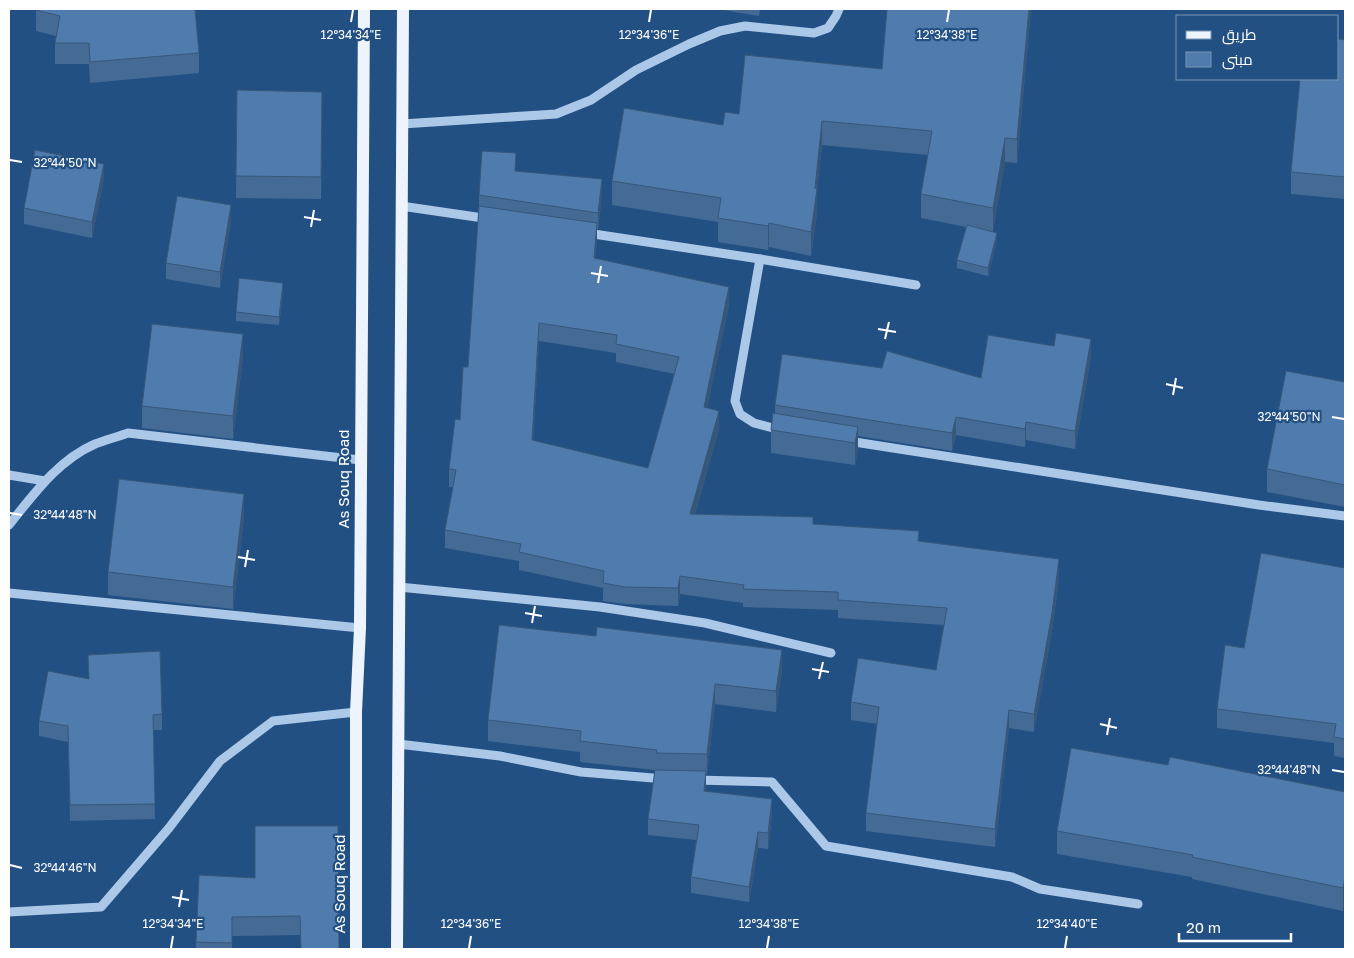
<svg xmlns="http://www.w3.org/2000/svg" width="1354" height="958" font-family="'Golos Text',Cairo,sans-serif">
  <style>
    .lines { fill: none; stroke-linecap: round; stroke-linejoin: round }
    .minor { stroke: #abc8e8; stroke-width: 9 }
    .major { stroke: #edf4fe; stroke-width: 12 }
    .wall { fill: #446b95; fill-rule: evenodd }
    .shaded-wall { fill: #375779 }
    .building { fill: #4f7cad; stroke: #375779; fill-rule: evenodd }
    .ticks { fill: none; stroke: #fff; stroke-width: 2 }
    .labels { text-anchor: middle; stroke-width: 4.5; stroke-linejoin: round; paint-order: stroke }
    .street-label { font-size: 15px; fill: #fff; stroke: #235083 }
    .ticks-label { font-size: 12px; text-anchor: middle; fill: #fff; stroke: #235083; stroke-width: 4.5; stroke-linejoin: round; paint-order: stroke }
  </style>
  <rect width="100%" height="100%" fill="#235083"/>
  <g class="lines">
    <!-- minor -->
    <g class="minor">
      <polyline points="402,124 556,114 591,100 636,70 689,44 720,31 745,26 814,33 828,28 836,16 839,9"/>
      <polyline points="401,206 490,219"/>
      <polyline points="587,233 760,259 916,285"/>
      <polyline points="760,259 735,401 740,414 754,423 781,430"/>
      <polyline points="848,441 1259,505 1345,516"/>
      <polyline points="9,475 45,481"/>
      <path d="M 9,525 C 33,495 58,460 95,444 C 105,440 117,437 128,433 L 360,460"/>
      <polyline points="399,587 600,607 705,623 831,653"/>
      <polyline points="9,593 360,628"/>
      <polyline points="398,744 500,756 581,772 665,779"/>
      <polyline points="696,780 772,782 826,846 1012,877 1040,889 1138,904"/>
      <polyline points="9,912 101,907 169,828 220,761 273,721 356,712"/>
    </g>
    <!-- major -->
    <g class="major">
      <polyline points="356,949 356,712 360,628 364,9"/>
      <polyline points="397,949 403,9"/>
    </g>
  </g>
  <!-- wall -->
  <g class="wall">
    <polygon points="36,9 199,53 199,73 90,83 89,64 55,64 55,43 56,36 36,31"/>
    <polygon points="717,9 760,9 759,16"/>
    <polygon points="1031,9 1017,163 1005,162 993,231 997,241 988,276 957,268 957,260 966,227 921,218 921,194 928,155 822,145 817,189 817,213 811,256 769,247 768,250 718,242 718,222 612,205 612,181 723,125 739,114 882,69"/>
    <polygon points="1345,40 1345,199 1291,194 1291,172"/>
    <polygon points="237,90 322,114 321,199 236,198"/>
    <path d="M 516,171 L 602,195 L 598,229 L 597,229 L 597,241 L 595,258 L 729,305 L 707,408 L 719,429 L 695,514 L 813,524 L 919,541 L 1059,577 L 1052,631 L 1034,732 L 1009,728 L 995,847 L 866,831 L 866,813 L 877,724 L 851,720 L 851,702 L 936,670 L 944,625 L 838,618 L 838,610 L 743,607 L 743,603 L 680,594 L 678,606 L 625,604 L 603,601 L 603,588 L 519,570 L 519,561 L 445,548 L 445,530 L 453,487 L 449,487 L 449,469 L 460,420 L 468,367 L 479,206 L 479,195 ZM 539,341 L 616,353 L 616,362 L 675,374 L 648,468 L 533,441 Z"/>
    <polygon points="104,179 92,238 24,224 24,208"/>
    <polygon points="231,221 220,288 166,279 166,263"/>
    <polygon points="283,291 279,325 236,321 236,312"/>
    <polygon points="243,357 233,439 142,428 142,406"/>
    <polygon points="1091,357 1075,449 1026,440 1025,447 956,435 952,451 858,436 858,449 855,465 771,453 771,430 775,413 775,405 882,368 981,378"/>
    <polygon points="1345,382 1345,507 1267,492 1267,469"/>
    <polygon points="244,517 233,609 108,595 108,572"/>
    <polygon points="1345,568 1345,758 1334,756 1334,743 1217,728 1217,709 1244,648"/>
    <polygon points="88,655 162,714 162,730 153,730 155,819 70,821 68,742 39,736 39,721 89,679"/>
    <polygon points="782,670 776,712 715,704 707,774 706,774 705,791 772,815 768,849 758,848 749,902 691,893 691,877 696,840 648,835 648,819 655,770 580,762 580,752 488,741 488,720"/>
    <polygon points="1168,765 1345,792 1343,911 1192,879 1192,877 1057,854 1057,831"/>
    <polygon points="338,826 300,935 232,936 232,949 196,949 196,942 255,878"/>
  </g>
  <!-- shaded-wall -->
  <g class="shaded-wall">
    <polygon points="1029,9 1031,9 1017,163 1017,139"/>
    <polygon points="822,121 822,145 817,192 817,189 817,213 811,256 811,232 815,188"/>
    <polygon points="1005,138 1005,162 993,232 993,208"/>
    <polygon points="104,164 104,179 92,238 92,222"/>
    <polygon points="602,179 602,195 598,229 598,213"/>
    <polygon points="231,205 231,221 220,288 220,272"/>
    <polygon points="597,223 597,241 594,276 594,258"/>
    <polygon points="769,223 769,247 768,250 768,226"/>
    <polygon points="997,233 997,241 988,276 988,268"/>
    <polygon points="283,283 283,291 279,325 279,317"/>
    <polygon points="729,287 729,305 704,425 704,407"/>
    <polygon points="539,323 539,341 532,458 532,440"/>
    <polygon points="243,334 243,357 233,439 233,416"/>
    <polygon points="1091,339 1091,357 1075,449 1075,431"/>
    <polygon points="719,411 719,429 690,531 690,514"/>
    <polygon points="956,417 956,435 952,451 952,433"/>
    <polygon points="1026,422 1026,440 1025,447 1025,429"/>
    <polygon points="858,427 858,449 855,465 855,443"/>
    <polygon points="244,494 244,517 233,609 233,587"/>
    <polygon points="1059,559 1059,577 1052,631 1034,732 1034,714"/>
    <polygon points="680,576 680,594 678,606 678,588"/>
    <polygon points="782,650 782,670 776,712 776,691"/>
    <polygon points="715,684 715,704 707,774 707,754"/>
    <polygon points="1009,710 1009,728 995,847 995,829"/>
    <polygon points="706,771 706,787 704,807 704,791"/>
    <polygon points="772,799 772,815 768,849 768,833"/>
    <polygon points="758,832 758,848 749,902 749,887"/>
    <polygon points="1345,877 1345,899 1343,911 1343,888"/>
  </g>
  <!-- building -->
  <g class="building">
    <polygon points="36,9 195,9 199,53 90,62 89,43 55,43 60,16 36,10"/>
    <polygon points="887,9 1029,9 1017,139 1005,138 993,208 921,194 932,131 822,121 815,188 817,189 811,232 769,223 768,226 718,218 721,198 612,181 624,108 723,125 725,112 739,114 745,55 882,69"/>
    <polygon points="1338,39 1345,40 1345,177 1291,172 1300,79 1338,79"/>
    <polygon points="237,90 322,92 321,177 236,176"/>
    <polygon points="35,150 104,164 92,222 24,208"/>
    <polygon points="482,151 516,153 515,171 602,179 598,213 479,195"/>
    <polygon points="177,196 231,205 220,272 166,263"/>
    <path d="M 479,206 L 597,223 L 594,258 L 729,287 L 704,407 L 719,411 L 690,514 L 813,517 L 813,524 L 919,531 L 918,541 L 1059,559 L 1052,613 L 1034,714 L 1009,710 L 995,829 L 866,813 L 879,707 L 851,702 L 858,658 L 936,670 L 947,608 L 838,600 L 838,592 L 743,589 L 744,585 L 680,576 L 678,588 L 625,587 L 603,583 L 604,571 L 519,552 L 521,544 L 445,530 L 456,470 L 449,469 L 455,419 L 460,420 L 463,367 L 468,367 ZM 539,323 L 617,335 L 616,344 L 679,357 L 648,468 L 532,440 Z"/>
    <polygon points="967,225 997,233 988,268 957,260"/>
    <polygon points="239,278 283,283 279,317 236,312"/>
    <polygon points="152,324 243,334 233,416 142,406"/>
    <polygon points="1056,333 1091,339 1075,431 1026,422 1025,429 956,417 952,433 775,405 782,354 882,368 887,351 981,378 988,335 1054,346"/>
    <polygon points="1286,371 1345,382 1345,485 1267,469"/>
    <polygon points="773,413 858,427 855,443 771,430"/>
    <polygon points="119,479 244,494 233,587 108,572"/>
    <polygon points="1261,553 1345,568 1345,739 1334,737 1336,724 1217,709 1225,645 1244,648"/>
    <polygon points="499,625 596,636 597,627 782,650 776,691 715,684 707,754 656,753 657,750 580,741 581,731 488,720"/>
    <polygon points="160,651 162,714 153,715 155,804 70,805 68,726 39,721 48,671 89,679 88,655"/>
    <polygon points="1071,748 1168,765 1170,757 1345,792 1345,877 1343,888 1192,857 1193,855 1057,831"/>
    <polygon points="655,770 706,771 704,791 772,799 768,833 758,832 749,887 691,877 699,825 648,819"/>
    <polygon points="255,826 338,826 339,949 301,949 300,916 232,917 232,943 196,942 199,875 255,878"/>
    <polygon points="1114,948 1114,949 1043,949"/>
  </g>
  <!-- ticks -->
  <path class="ticks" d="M 351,22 L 353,10M 649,22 L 651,10M 947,22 L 949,10M 10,160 L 22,162M 304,217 L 321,220M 311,227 L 314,210M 591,273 L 608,276M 598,283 L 601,266M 878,329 L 896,332M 885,339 L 889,322M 1166,384 L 1183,388M 1173,395 L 1176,378M 1332,417 L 1344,419M 10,513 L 22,515M 238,557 L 255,560M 245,567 L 248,550M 525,613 L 542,616M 532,623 L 535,606M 812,669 L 829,672M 819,679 L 823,662M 1100,724 L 1117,728M 1107,735 L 1110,718M 1332,770 L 1344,772M 10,865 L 22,868M 172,897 L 189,900M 179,907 L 182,890M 171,948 L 173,936M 469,948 L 471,936M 767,948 L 769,936M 1065,948 L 1067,936"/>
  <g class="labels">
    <!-- street labels -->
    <g class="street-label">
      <text transform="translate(344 479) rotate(-90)" y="5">As Souq Road</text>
      <text transform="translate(340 884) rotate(-90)" y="5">As Souq Road</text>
    </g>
  </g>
  <g class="ticks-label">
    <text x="351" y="39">12°34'34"E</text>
    <text x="649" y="39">12°34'36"E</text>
    <text x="947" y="39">12°34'38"E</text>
    <text x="65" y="167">32°44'50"N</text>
    <text x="1289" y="421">32°44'50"N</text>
    <text x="65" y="519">32°44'48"N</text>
    <text x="1289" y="774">32°44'48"N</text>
    <text x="65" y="872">32°44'46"N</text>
    <text x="173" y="928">12°34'34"E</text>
    <text x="471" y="928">12°34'36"E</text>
    <text x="769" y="928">12°34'38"E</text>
    <text x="1067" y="928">12°34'40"E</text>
  </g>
  <!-- border -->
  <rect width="1354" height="958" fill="none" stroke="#ffffff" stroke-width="20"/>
  <!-- legend -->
  <rect x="1176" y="15" width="162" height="65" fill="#235083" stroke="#7b96b5"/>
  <rect x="1186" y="31" width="25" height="8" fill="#edf4fe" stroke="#7b96b5"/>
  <text x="1222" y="40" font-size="15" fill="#ffffff">طريق</text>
  <rect x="1186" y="52" width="25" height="15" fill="#4f7cad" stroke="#7b96b5"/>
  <text x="1222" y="65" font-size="15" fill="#ffffff">مبنى</text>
  <!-- scale -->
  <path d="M1179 933v8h112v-8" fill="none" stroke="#ffffff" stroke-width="2.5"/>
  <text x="1186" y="933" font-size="15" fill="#ffffff" stroke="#235083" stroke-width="4" paint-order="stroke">20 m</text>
</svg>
